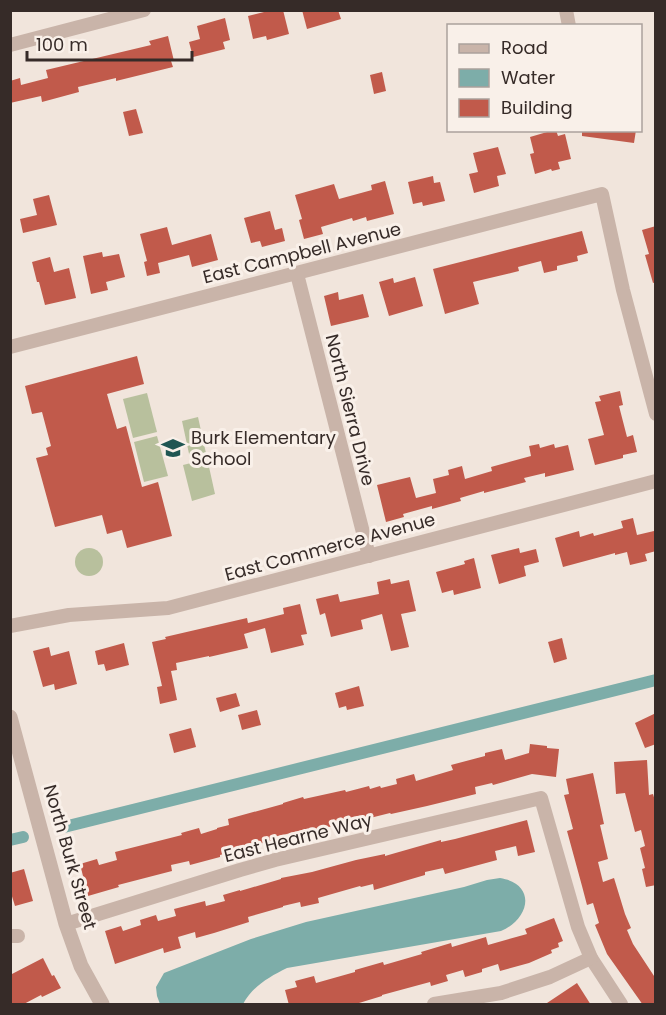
<svg xmlns="http://www.w3.org/2000/svg" width="666" height="1015" font-family="Poppins,sans-serif">
  <style>
    .green { fill: #b8c09d }
    .water { fill: #7dada9 }
    .lines { fill: none; stroke-linecap: round; stroke-linejoin: round }
    .canal { stroke: #7dada9; stroke-width: 12 }
    .building { fill: #c15a4b }
    .minor { stroke: #c9b4a9; stroke-width: 14 }
    .tertiary { stroke: #c9b4a9; stroke-width: 15 }
    .labels { text-anchor: middle; stroke-width: 6; stroke-linejoin: round; paint-order: stroke }
    .street-label { font-size: 18px; fill: #362b28; stroke: #f9f0e9 }
    .poi-label { font-size: 18px; fill: #362b28; stroke: #f9f0e9; text-anchor: start }
  </style>
  <rect width="100%" height="100%" fill="#f1e5dc"/>
  <!-- green -->
  <g class="green">
    <polygon points="147,393 157,432 133,438 123,399"/>
    <polygon points="198,417 215,494 192,501 183,465 191,463 182,421"/>
    <polygon points="157,436 168,476 144,482 134,442"/>
    <circle cx="89" cy="562" r="14"/>
  </g>
  <!-- water -->
  <path class="water" d="M 500,878 C 537,884 530,919 501,931 L 287,968 C 269,977 253,986 243,1004 L 160,1004 L 157,996 L 156,987 L 164,973 L 251,939 L 306,922 L 464,887 L 487,880 Z"/>
  <g class="lines">
    <!-- canal -->
    <g class="canal">
      <polyline points="64,827 656,680"/>
      <polyline points="10,840 23,837"/>
    </g>
  </g>
  <!-- building -->
  <g class="building">
    <polygon points="272,10 283,10 289,34 267,40 266,36 253,39 248,16"/>
    <polygon points="302,10 338,10 341,19 307,29"/>
    <polygon points="225,18 230,40 223,42 225,49 193,57 189,42 200,39 197,26"/>
    <polygon points="168,36 174,61 171,61 173,67 116,81 116,78 78,87 79,92 42,102 41,96 10,103 10,81 20,78 21,85 48,78 46,70 151,45 149,41"/>
    <polygon points="382,72 386,91 374,94 370,75"/>
    <polygon points="136,109 143,133 129,136 123,112"/>
    <polygon points="554,130 556,130 558,136 565,134 571,159 558,162 560,169 552,171 551,169 535,174 530,154 534,153 530,137"/>
    <polygon points="582,130 636,130 634,143 582,136"/>
    <polygon points="498,147 506,174 497,176 499,186 474,193 469,174 478,172 473,153"/>
    <polygon points="433,176 434,183 440,182 445,201 423,206 422,202 413,204 408,182"/>
    <polygon points="385,181 394,214 367,221 366,217 353,221 352,218 321,227 323,234 304,239 299,220 302,219 295,195 334,184 339,199 372,190 371,185"/>
    <polygon points="49,195 57,225 23,233 20,219 37,215 33,199"/>
    <polygon points="270,211 275,230 282,228 285,241 262,247 260,241 251,243 244,218"/>
    <polygon points="656,226 656,282 653,283 645,255 649,254 642,230"/>
    <polygon points="167,227 172,245 211,234 218,260 192,267 189,255 158,263 160,273 147,276 144,262 147,261 140,234"/>
    <polygon points="582,231 588,253 577,256 578,261 557,266 557,270 544,273 541,261 518,267 519,271 473,282 479,304 445,314 433,269"/>
    <polygon points="102,252 103,257 119,254 125,277 106,282 108,290 91,294 83,256"/>
    <polygon points="50,257 54,272 69,268 76,298 45,305 39,282 37,282 32,262"/>
    <polygon points="415,277 423,306 389,316 379,282 393,278 394,283"/>
    <polygon points="338,292 339,300 363,294 369,317 331,326 324,296"/>
    <polygon points="137,356 144,384 107,394 117,429 126,426 142,487 158,482 172,536 127,548 122,530 107,534 102,515 55,527 36,458 48,455 46,448 51,446 42,412 32,414 25,386"/>
    <polygon points="620,391 623,405 619,406 627,437 633,435 637,452 623,455 623,458 595,465 588,439 604,435 595,402 601,401 599,396"/>
    <polygon points="539,444 540,448 554,444 555,448 568,445 574,470 545,477 545,473 524,478 526,482 484,493 484,491 460,498 461,501 432,509 432,506 403,514 404,517 386,522 377,485 410,477 416,498 436,493 433,479 449,475 448,470 462,466 465,479 492,471 491,467 531,456 529,446"/>
    <polygon points="633,518 637,535 654,531 656,538 656,551 645,554 647,561 630,565 627,552 615,555 615,553 563,567 555,538 579,531 580,537 593,533 594,536 623,528 621,521"/>
    <polygon points="519,548 520,553 536,549 539,562 524,566 526,576 499,584 491,555"/>
    <polygon points="474,558 481,588 454,595 453,590 442,593 436,572 465,564 464,561"/>
    <polygon points="390,579 391,584 409,580 416,611 401,614 409,647 391,651 382,614 361,620 363,629 331,637 325,613 320,615 316,599 338,594 340,602 379,594 377,582"/>
    <polygon points="300,604 307,634 301,635 304,645 271,653 265,628 244,634 248,648 209,657 209,656 176,663 177,670 171,671 177,700 160,704 157,687 162,686 152,642 166,639 165,637 247,618 248,623 284,614 283,608"/>
    <polygon points="562,638 567,659 554,663 548,642"/>
    <polygon points="124,643 129,665 106,671 104,664 98,665 95,651"/>
    <polygon points="49,647 51,656 69,651 77,684 55,690 54,684 43,687 33,651"/>
    <polygon points="359,686 364,706 347,710 346,706 339,708 335,693"/>
    <polygon points="236,693 240,706 220,712 216,698"/>
    <polygon points="257,710 261,725 242,730 238,715"/>
    <polygon points="656,713 656,744 645,748 635,723"/>
    <polygon points="191,728 196,747 174,753 169,734"/>
    <polygon points="530,744 547,746 547,748 559,749 556,777 532,774 493,785 492,783 475,787 476,794 427,806 391,814 390,813 366,819 365,817 359,819 358,816 339,820 340,824 292,837 291,833 273,837 274,840 220,855 220,857 190,865 189,861 171,865 172,871 118,885 119,887 88,896 80,864 97,859 99,865 117,860 115,852 182,835 181,833 199,828 201,834 217,829 217,828 229,825 228,819 283,804 283,803 303,797 304,799 345,790 346,792 369,786 370,789 380,786 381,788 397,784 396,779 414,774 416,781 453,770 451,765 485,756 485,753 502,749 505,760 529,753"/>
    <polygon points="647,760 649,795 653,794 656,804 656,885 646,887 642,869 645,868 640,848 645,846 641,830 635,832 625,793 616,794 614,762"/>
    <polygon points="593,773 604,824 600,825 608,859 598,862 603,882 614,878 625,914 631,928 627,930 633,944 656,979 656,1005 643,1005 607,954 595,925 599,923 593,903 587,905 582,886 567,831 573,829 564,795 569,794 566,779"/>
    <polygon points="527,820 535,852 518,856 516,846 495,851 497,860 445,874 443,868 425,872 425,875 374,890 373,884 361,887 360,886 318,898 319,903 301,907 300,902 283,906 283,907 248,917 249,922 214,933 196,938 195,932 178,937 181,948 164,953 163,948 115,964 105,931 121,926 123,931 141,925 140,920 156,915 158,921 176,916 174,909 205,901 206,906 225,901 223,895 240,890 240,891 281,879 281,878 312,872 356,860 385,854 385,856 441,840 441,842 455,839"/>
    <polygon points="24,869 33,901 15,906 10,890 10,873"/>
    <polygon points="554,918 563,941 558,943 559,947 551,950 552,953 529,963 500,971 498,964 482,969 482,972 465,977 463,970 446,975 448,981 431,986 430,982 382,995 382,996 359,1003 359,1005 289,1005 285,990 297,987 295,981 314,976 316,983 355,972 355,970 383,962 384,965 422,954 421,952 451,943 452,947 486,937 488,945 527,934 525,929"/>
    <polygon points="43,958 52,976 54,975 61,988 42,997 41,995 22,1005 10,1005 10,975"/>
    <polygon points="577,983 591,1005 544,1005"/>
  </g>
  <g class="lines">
    <!-- minor -->
    <g class="minor">
      <polyline points="566,10 569,26"/>
      <polyline points="10,45 144,10"/>
      <polyline points="297,274 369,556"/>
      <polyline points="10,347 602,194 623,290 656,414"/>
      <polyline points="10,626 69,615 168,608 656,481"/>
      <polyline points="66,924 240,870 275,860 541,798 578,927 591,958 621,1004"/>
      <polyline points="10,936 18,936"/>
      <polyline points="434,1004 501,993 550,977 591,958"/>
    </g>
    <!-- tertiary -->
    <polyline class="tertiary" points="10,717 66,924 81,966 102,1004"/>
  </g>
  <!-- icons -->
  <defs>
    <g id="school-bare" transform="scale(1.8)"><path d="M0-5L7-2L0 1L-7-2ZM-4 1L0 2.5L4 1V4Q0 6-4 4Z" fill="#205653" stroke="#f9f0e9" stroke-width="2.5" paint-order="stroke"/></g>
  </defs>
  <g fill-rule="evenodd">
    <use href="#school-bare" x="173" y="448"/>
  </g>
  <g class="labels">
    <!-- street labels -->
    <g class="street-label">
      <text transform="translate(302 253) rotate(-14)" y="6">East Campbell Avenue</text>
      <text transform="translate(350 410) rotate(76)" y="6">North Sierra Drive</text>
      <text transform="translate(330 547) rotate(-15)" y="6">East Commerce Avenue</text>
      <text transform="translate(298 838) rotate(-14)" y="6">East Hearne Way</text>
      <text transform="translate(70 857) rotate(74)" y="6">North Burk Street</text>
    </g>
    <!-- poi labels -->
    <g class="poi-label">
      <text x="191" y="444">Burk Elementary<tspan x="191" dy="21">School</tspan></text>
    </g>
  </g>
  <!-- border -->
  <rect width="666" height="1015" fill="none" stroke="#362b28" stroke-width="24"/>
  <!-- legend -->
  <rect x="447" y="24" width="195" height="108" fill="#f9f0e9" stroke="#aba19c" stroke-width="1.5"/>
  <rect x="459" y="44" width="30" height="9" fill="#c9b4a9" stroke="#aba19c" stroke-width="1.5"/>
  <text x="501" y="54" font-size="18" fill="#362b28">Road</text>
  <rect x="459" y="69" width="30" height="18" fill="#7dada9" stroke="#aba19c" stroke-width="1.5"/>
  <text x="501" y="84" font-size="18" fill="#362b28">Water</text>
  <rect x="459" y="99" width="30" height="18" fill="#c15a4b" stroke="#aba19c" stroke-width="1.5"/>
  <text x="501" y="114" font-size="18" fill="#362b28">Building</text>
  <!-- scale -->
  <path d="M27 51v9h165v-9" fill="none" stroke="#362b28" stroke-width="3"/>
  <text x="36" y="51" font-size="18" fill="#362b28" stroke="#f9f0e9" stroke-width="4.5" paint-order="stroke">100 m</text>
</svg>
